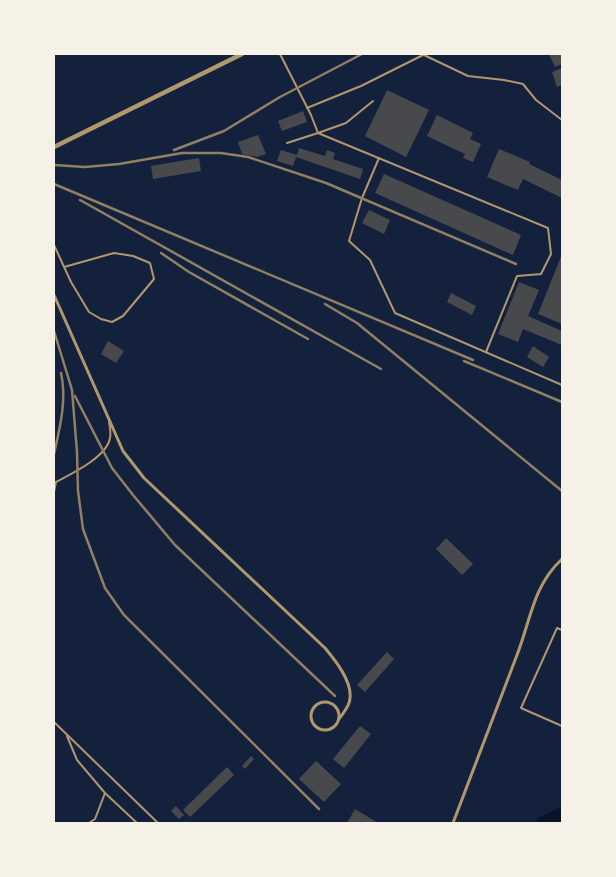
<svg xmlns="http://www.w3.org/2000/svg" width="616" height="877" font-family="Mulish,sans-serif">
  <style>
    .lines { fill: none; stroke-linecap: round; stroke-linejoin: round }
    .river { stroke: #0b132b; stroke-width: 14 }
    .building { fill: #48494c }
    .service { stroke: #b1986c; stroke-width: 2 }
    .minor { stroke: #b1986c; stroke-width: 3 }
    .tertiary { stroke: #b1986c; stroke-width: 4.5 }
    .rail { stroke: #918062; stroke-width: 2.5 }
  </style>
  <rect width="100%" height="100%" fill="#14213d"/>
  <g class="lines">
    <!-- river -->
    <polyline class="river" points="543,823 562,814"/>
  </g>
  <!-- building -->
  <g class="building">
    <polygon points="549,54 562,54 562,64 555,67"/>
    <polygon points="562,68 562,85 557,87 552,72"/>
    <polygon points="387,90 429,110 406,157 365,136"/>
    <polygon points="303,111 307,122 282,131 278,121"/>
    <polygon points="437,115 473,133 470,139 481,144 473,162 463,158 465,154 427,136"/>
    <polygon points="258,135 266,154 257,157 242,154 238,142"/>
    <polygon points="299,148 325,156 327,150 335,153 333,159 363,169 360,179 296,157 293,166 277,161 281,150 297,155"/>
    <polygon points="499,149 530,162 529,164 562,180 562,198 523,179 518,190 487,177"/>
    <polygon points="199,158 201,171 153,179 151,166"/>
    <polygon points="384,174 521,235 513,255 375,193"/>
    <polygon points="369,210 390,220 384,234 362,223"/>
    <polygon points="562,254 562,324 538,314"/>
    <polygon points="519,282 539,290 528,316 562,331 562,345 523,329 518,342 498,334"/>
    <polygon points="451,293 476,306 472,315 447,302"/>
    <polygon points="108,341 124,351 116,363 101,354"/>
    <polygon points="533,346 549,357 543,367 527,357"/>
    <polygon points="446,538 473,564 462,575 436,549"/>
    <polygon points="387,652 394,659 365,692 357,685"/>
    <polygon points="360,726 371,734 344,768 333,759"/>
    <polygon points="251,756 254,759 245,769 242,766"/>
    <polygon points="316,761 341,784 324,802 299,779"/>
    <polygon points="227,767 234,775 190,817 183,810"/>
    <polygon points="176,806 184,815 179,819 171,811"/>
    <polygon points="355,809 378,823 347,823"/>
  </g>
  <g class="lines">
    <!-- service -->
    <g class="service">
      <polyline points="280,54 311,115 318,133 287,143"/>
      <polyline points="424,55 468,76 504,80 523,84 536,100 562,120"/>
      <polyline points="307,108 361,86 425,54"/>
      <polyline points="318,133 548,228 551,254 541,274 517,276 486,352"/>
      <polyline points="318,133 346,123 373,101"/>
      <polyline points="379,158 362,198 349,241 370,260 395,313 562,385"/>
      <polyline points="54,245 71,282 89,312 101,319 112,322 123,316 154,279 150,263 133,256 114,253 64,267"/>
      <path d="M 54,492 L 56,482 C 71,474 107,457 110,438 C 111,433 110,427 109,422"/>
      <polyline points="562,630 557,628 521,708 562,726"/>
      <polyline points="54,722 158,823"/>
      <polyline points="67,736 77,760 105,793 137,823"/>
      <polyline points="89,823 95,819 105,793"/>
    </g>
    <!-- minor -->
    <g class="minor">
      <path d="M 54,295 L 123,451 L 144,478 L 325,648 C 335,660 352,681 350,698 C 350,706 343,713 339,719"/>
      <circle cx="325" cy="716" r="14"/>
      <path d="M 453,823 C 474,767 496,711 517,655 C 531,619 533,586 562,559"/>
    </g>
    <!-- tertiary -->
    <polyline class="tertiary" points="54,147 242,54"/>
    <!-- rail -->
    <g class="rail">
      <polyline points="174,150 224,131 280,97 362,54"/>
      <polyline points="54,165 85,167 119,164 182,153 221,153 248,157 326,183 516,264"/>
      <polyline points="54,184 473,360"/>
      <polyline points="80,200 381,369"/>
      <polyline points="161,253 189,272 308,339"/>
      <polyline points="325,304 357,323 562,491"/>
      <polyline points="54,331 72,390 77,452 78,491 83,529 105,588 124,615 319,809"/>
      <polyline points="464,361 562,402"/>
      <polyline points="75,396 112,468 133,495 175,545 335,696"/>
      <path d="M 54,454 C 60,427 67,400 61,373"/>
    </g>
  </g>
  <!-- border -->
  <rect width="616" height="877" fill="none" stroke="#f6f1e7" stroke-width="110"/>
</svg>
